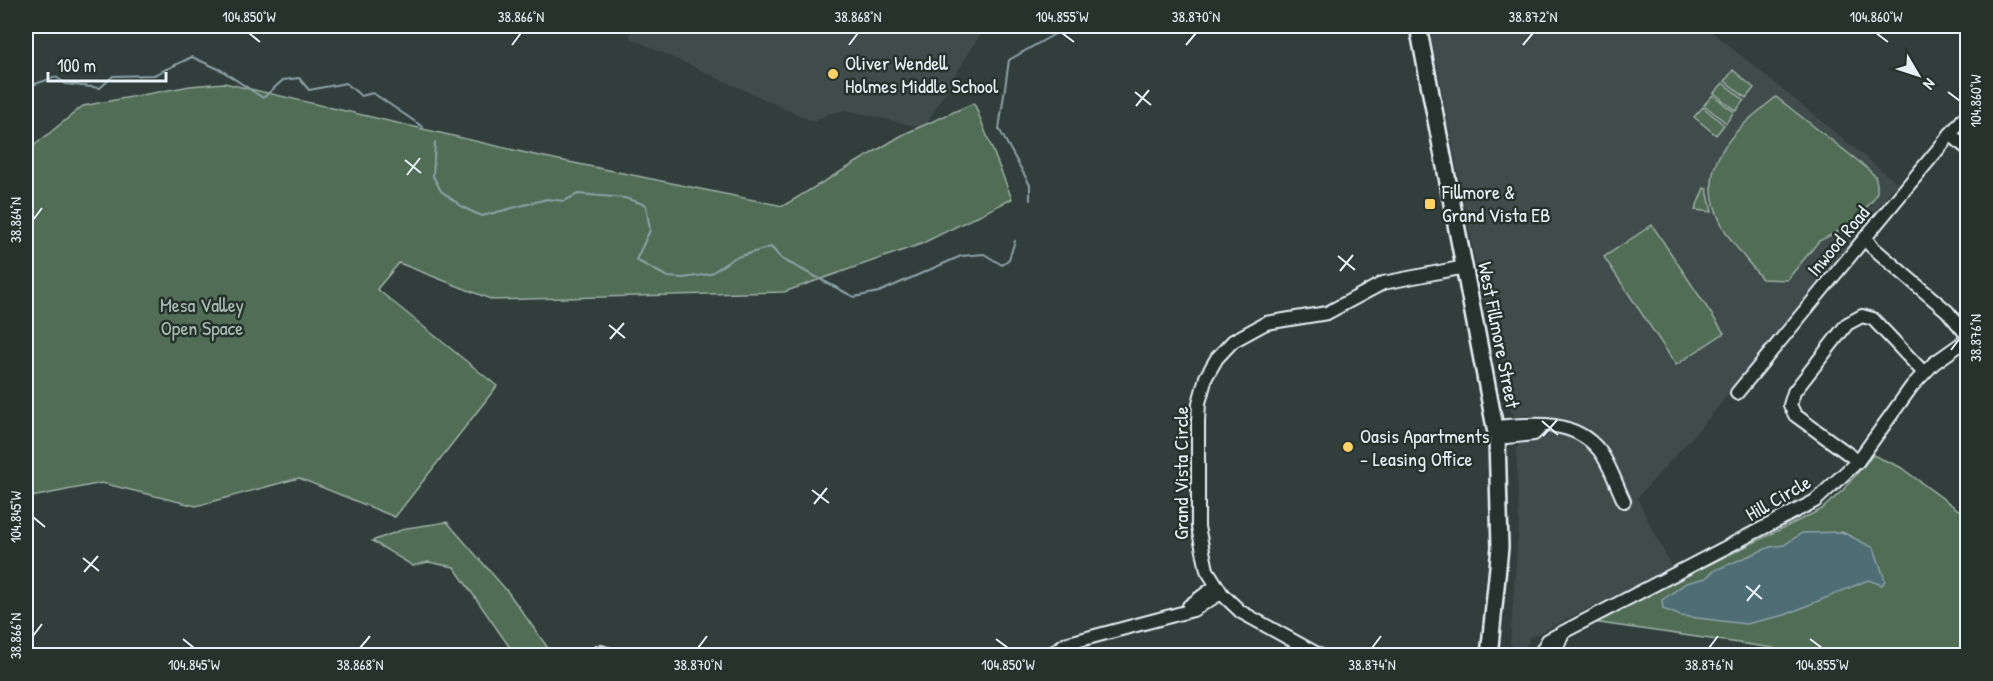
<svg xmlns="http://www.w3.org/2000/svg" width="1993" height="681" font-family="'Patrick Hand',sans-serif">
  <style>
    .built { fill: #414b4c }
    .green { fill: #516d55; stroke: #9cafa6; stroke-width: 1.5 }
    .water { fill: #4f6d75; stroke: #8ca2a9; stroke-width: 1.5 }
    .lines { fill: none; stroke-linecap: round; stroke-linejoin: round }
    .stream { stroke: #8ca2a9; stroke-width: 2 }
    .minor-casing { stroke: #e8f1f8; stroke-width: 16 }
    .major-casing { stroke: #e8f1f8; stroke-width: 20 }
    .minor { stroke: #26332d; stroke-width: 12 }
    .major { stroke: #26332d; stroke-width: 15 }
    .ticks { fill: none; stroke: #e8f1f8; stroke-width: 2 }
    .poi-dot { fill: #ffd166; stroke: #26332d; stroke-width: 2 }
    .labels { text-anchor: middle; stroke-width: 5; stroke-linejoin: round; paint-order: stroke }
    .poi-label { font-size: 20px; fill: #e8f1f8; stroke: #26332d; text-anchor: start }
    .street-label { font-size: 20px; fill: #e8f1f8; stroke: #26332d }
    .park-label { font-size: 20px; fill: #acbcb7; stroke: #26332d }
    .neatline { fill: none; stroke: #e8f1f8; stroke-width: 2 }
    .ticks-label { font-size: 15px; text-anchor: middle; fill: #e8f1f8 }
  </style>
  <rect width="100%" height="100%" fill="#323e3b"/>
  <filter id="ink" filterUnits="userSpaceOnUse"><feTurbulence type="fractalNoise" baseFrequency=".0167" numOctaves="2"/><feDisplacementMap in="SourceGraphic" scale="12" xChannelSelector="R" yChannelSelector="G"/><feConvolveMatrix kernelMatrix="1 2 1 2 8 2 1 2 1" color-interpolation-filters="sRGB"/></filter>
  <g filter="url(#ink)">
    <!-- built -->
    <g class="built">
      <polygon points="631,26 985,26 924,128 846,110 828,114 814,122 630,38"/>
      <polygon points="1429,26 1705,26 1897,183 1709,418 1637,498 1672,568 1528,638 1529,641 1520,653 1510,644 1519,522 1516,449 1519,444 1532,443 1529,415 1516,417 1511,411 1493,317 1486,314"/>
    </g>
    <!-- green -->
    <g class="green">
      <polygon points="1733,70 1754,88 1746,98 1725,81"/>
      <polygon points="224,83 535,155 783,206 904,134 974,103 1012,199 921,244 784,292 493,300 399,263 377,289 497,386 395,517 299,478 196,506 102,483 26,498 26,152 83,106 190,86"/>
      <polygon points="1723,83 1744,100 1736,111 1714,93"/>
      <polygon points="1713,95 1734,112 1726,123 1704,105"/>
      <path d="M 1776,97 L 1862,164 L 1875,176 L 1877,184 L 1877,192 L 1873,200 L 1849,226 L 1819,241 L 1787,280 L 1762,279 C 1749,262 1733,246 1723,227 C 1691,166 1732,132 1776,97 Z"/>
      <polygon points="1703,107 1724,125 1716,135 1694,117"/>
      <polygon points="1704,188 1707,189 1712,212 1695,210"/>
      <polygon points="1652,225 1724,333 1676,365 1604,257"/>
      <polygon points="1873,455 1900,467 1960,511 1967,504 1967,655 1784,655 1773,648 1593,622 1822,509 1843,490"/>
      <polygon points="447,522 508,592 553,655 515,655 454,567 428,562 413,566 372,541 407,528"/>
    </g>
    <!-- water -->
    <polygon class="water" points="1842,532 1874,548 1885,580 1882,585 1868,580 1785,615 1746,624 1681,616 1663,609 1662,600 1686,583 1706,578 1713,571 1770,547 1784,545 1802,533"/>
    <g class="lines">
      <!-- stream -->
      <g class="stream">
        <polyline points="26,87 56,77 66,84 100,88 113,76 154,75 192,57 221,70 263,98 283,80 299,78 309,90 346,83 361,96 373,93 423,127"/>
        <polyline points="435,142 433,176 441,191 464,208 482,216 547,199 564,201 578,194 625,198 646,205 650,230 636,260 668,277 683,278 710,274 734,258 771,247 782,259 854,297 879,292 961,256 984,254 1002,265 1009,259 1015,241"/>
        <polyline points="1030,200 1030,185 999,129 1009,60 1069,26"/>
      </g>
      <!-- minor casing -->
      <g class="minor-casing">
        <g id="minor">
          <polyline points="1950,134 1968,149"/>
          <polyline points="1866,238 1871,246 1947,311 1968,336"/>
          <polyline points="1737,393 1968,113"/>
          <path d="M 1495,427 C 1531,424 1573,418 1599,450 C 1610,464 1616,485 1624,501"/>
          <polyline points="1497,438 1534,434 1542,426"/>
          <polyline points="1858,461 1795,415 1790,405 1794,392 1847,324 1862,316 1873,319 1924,373"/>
          <polyline points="1189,606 1216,586"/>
          <polyline points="591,656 600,652 614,656"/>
          <polyline points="1049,656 1065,644 1193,610 1221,593"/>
          <polyline points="1321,656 1241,612 1222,594 1207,570 1198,527 1198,421 1199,403 1206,377 1217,358 1233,341 1266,323 1327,313 1383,283 1465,267"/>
          <polyline points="1539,656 1548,640 1815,501 1858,461 1912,386 1934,363 1968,339"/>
          <polyline points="1553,656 1562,635"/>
        </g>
      </g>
      <!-- major casing -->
      <g class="major-casing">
        <polyline id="major" points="1418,26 1497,438 1500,547 1489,656"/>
      </g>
      <!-- minor -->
      <use href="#minor" class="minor"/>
      <!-- major -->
      <use href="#major" class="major"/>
    </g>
  </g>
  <!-- ticks -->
  <path class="ticks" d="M 249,33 L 260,42M 1062,33 L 1074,42M 1876,33 L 1888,42M 512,45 L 521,33M 849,45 L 858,33M 1186,45 L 1196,33M 1523,45 L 1533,33M 1135,92 L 1151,105M 1948,92 L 1960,101M 1136,106 L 1149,90M 405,160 L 421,173M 407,175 L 420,158M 33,220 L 42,208M 1338,256 L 1355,270M 1340,271 L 1353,255M 609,325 L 625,338M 610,339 L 624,323M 1951,350 L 1960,338M 1542,421 L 1558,435M 1543,436 L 1557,420M 812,490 L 829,503M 814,504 L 827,488M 33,517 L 45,527M 83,558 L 99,571M 84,572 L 98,556M 1746,586 L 1762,599M 1747,601 L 1760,585M 33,636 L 42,624M 183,639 L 194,648M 996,639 L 1008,648M 1810,639 L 1822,648M 360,648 L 370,636M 698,648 L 707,636M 1372,648 L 1381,636M 1709,648 L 1718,636"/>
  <!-- markers -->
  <g class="poi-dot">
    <circle cx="833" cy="74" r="6"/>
    <rect x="1424" y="198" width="12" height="12" rx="3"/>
    <circle cx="1348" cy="447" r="6"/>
  </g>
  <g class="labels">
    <!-- poi labels -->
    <g class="poi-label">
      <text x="845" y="70">Oliver Wendell<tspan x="845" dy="23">Holmes Middle School</tspan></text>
      <text x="1442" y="199">Fillmore &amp;<tspan x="1442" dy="23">Grand Vista EB</tspan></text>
      <text x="1360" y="443">Oasis Apartments<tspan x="1360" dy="23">- Leasing Office</tspan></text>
    </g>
    <!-- street labels -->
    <g class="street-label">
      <text transform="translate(1838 241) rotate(-50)" y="7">Inwood Road</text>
      <text transform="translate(1499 335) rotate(79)" y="7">West Fillmore Street</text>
      <text transform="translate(1181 473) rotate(-90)" y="7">Grand Vista Circle</text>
      <text transform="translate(1778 498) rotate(-30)" y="7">Hill Circle</text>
    </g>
    <!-- park labels -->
    <g class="park-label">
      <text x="202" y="312">Mesa Valley<tspan x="202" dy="23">Open Space</tspan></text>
    </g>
  </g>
  <!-- margin -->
  <rect width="1993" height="681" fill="none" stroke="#26332d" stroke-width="66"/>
  <!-- north arrow -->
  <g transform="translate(1918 75) rotate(129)" stroke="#26332d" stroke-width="4.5" paint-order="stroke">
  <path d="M0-4.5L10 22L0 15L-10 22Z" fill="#e8f1f8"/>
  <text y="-9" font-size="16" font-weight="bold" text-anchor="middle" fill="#e8f1f8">N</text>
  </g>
  <!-- scale -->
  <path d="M48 72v9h118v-9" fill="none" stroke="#e8f1f8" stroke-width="3"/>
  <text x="57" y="72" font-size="18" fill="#e8f1f8" stroke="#26332d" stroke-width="4.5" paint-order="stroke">100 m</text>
  <rect x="33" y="33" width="1927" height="615" class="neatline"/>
  <g class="ticks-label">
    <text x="249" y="22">104.850°W</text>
    <text x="521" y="22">38.866°N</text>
    <text x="858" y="22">38.868°N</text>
    <text x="1062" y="22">104.855°W</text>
    <text x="1196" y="22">38.870°N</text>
    <text x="1533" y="22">38.872°N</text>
    <text x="1876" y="22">104.860°W</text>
    <text transform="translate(1976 101) rotate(-90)" y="5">104.860°W</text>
    <text transform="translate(16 220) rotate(-90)" y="5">38.864°N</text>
    <text transform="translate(1976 338) rotate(-90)" y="5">38.876°N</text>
    <text transform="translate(16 517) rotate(-90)" y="5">104.845°W</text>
    <text transform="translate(16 636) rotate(-90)" y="5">38.866°N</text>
    <text x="194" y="670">104.845°W</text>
    <text x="360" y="670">38.868°N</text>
    <text x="698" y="670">38.870°N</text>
    <text x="1008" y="670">104.850°W</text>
    <text x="1372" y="670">38.874°N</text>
    <text x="1709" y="670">38.876°N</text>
    <text x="1822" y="670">104.855°W</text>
  </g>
</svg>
